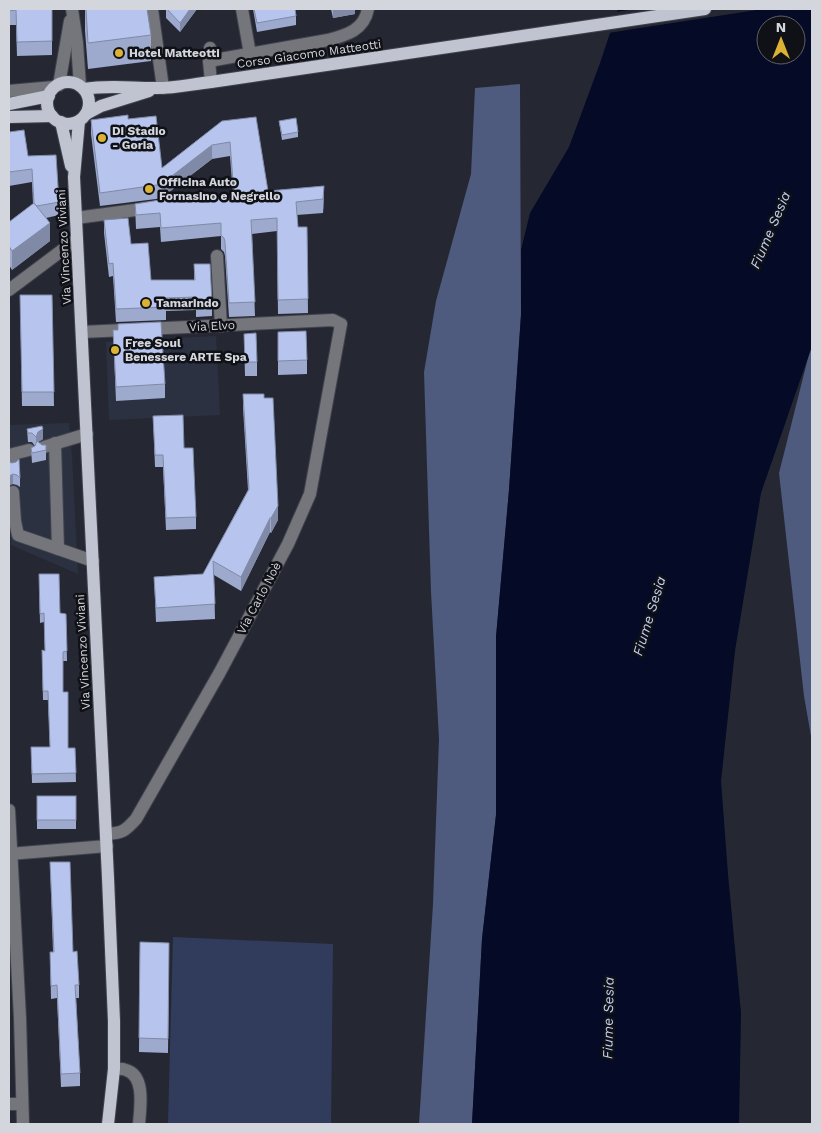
<svg xmlns="http://www.w3.org/2000/svg" width="821" height="1133" font-family="'Work Sans',sans-serif">
  <style>
    .built { fill: #2c3141 }
    .green { fill: #313b5c }
    .forest { fill: #4e5a7e }
    .water { fill: #050a26; fill-rule: evenodd }
    .pier { fill: #252833 }
    .lines { fill: none; stroke-linecap: round; stroke-linejoin: round }
    .minor-casing { stroke: #41444e; stroke-width: 14 }
    .major-casing { stroke: #41444e; stroke-width: 14 }
    .minor { stroke: #74767c; stroke-width: 12 }
    .major { stroke: #c0c4d0; stroke-width: 12 }
    .wall { fill: #9da9cd }
    .shaded-wall { fill: #808aa7 }
    .building { fill: #b7c5ee; stroke: #808aa7 }
    .poi-dot { fill: #dbb233; stroke: #101116; stroke-width: 2 }
    .labels { text-anchor: middle; stroke-width: 5; stroke-linejoin: round; paint-order: stroke }
    .poi-label { font-size: 12px; font-weight: bold; fill: #d3d6dd; stroke: #101116; text-anchor: start }
    .street-label { font-size: 12px; fill: #d3d6dd; stroke: #101116 }
    .water-label { font-size: 14px; font-style: italic; fill: #c2cff4; stroke: #101116 }
  </style>
  <rect width="100%" height="100%" fill="#252833"/>
  <!-- built -->
  <g class="built">
    <polygon points="216,336 220,415 109,420 106,342"/>
    <polygon points="69,423 72,456 78,574 11,545 9,515 9,425"/>
  </g>
  <!-- green -->
  <polygon class="green" points="173,937 333,944 331,1124 168,1124"/>
  <!-- forest -->
  <g class="forest">
    <polygon points="520,84 521,315 509,490 496,637 496,815 482,939 472,1124 419,1124 433,904 439,739 431,592 424,372 436,301 471,174 475,88"/>
    <polygon points="812,346 812,742 804,696 779,473 808,358"/>
  </g>
  <!-- water -->
  <path class="water" d="M 618,9 L 812,9 L 812,346 L 761,493 L 735,651 L 721,781 L 728,874 L 741,1013 L 739,1124 L 472,1124 L 482,939 L 496,815 L 496,637 L 509,490 L 521,315 L 521,250 L 530,213 L 569,147 L 600,63 ZM 766,25 L 796,25 L 796,55 L 766,55 Z"/>
  <!-- pier -->
  <polygon class="pier" points="634,9 763,9 608,33 615,12"/>
  <g class="lines">
    <!-- minor casing -->
    <g class="minor-casing">
      <g id="minor">
        <polyline points="72,9 77,43 80,86"/>
        <polyline points="152,9 163,88"/>
        <polyline points="242,9 250,54"/>
        <polyline points="210,48 209,61 211,82"/>
        <path d="M 209,61 L 328,40 C 347,35 364,30 368,9"/>
        <polyline points="59,85 70,21"/>
        <polyline points="9,91 54,87"/>
        <polyline points="76,218 150,208"/>
        <polyline points="217,256 221,326"/>
        <polyline points="9,290 77,239"/>
        <path d="M 82,332 L 333,320 L 341,324 L 310,494 L 288,544 L 220,672 L 136,819 C 125,831 123,833 106,834"/>
        <polyline points="55,443 58,549"/>
        <polyline points="44,447 87,434"/>
        <polyline points="12,464 13,454 29,450"/>
        <polyline points="13,492 15,521 18,535 93,561"/>
        <polyline points="9,810 20,1018 23,1124"/>
        <polyline points="9,854 107,846"/>
        <path d="M 114,1069 C 117,1069 122,1068 126,1070 C 146,1076 140,1109 139,1124"/>
        <polyline points="9,1104 22,1104"/>
      </g>
    </g>
    <!-- major casing -->
    <g class="major-casing">
      <g id="major">
        <circle cx="68" cy="103" r="21"/>
        <path d="M 84,89 C 107,85 130,88 153,88 C 172,89 192,84 211,82 L 705,9"/>
        <polyline points="9,104 49,96"/>
        <polyline points="86,114 101,106 149,91"/>
        <polyline points="9,117 52,116"/>
        <polyline points="79,121 74,177 108,878 114,1021 114,1069 108,1124"/>
        <polyline points="61,122 71,166"/>
      </g>
    </g>
    <!-- minor -->
    <use href="#minor" class="minor"/>
    <!-- major -->
    <use href="#major" class="major"/>
  </g>
  <!-- wall -->
  <g class="wall">
    <polygon points="9,9 52,9 52,55 17,56 16,25 9,25"/>
    <polygon points="85,9 151,35 151,61 88,69 85,31"/>
    <polygon points="166,9 197,9 180,32 166,18"/>
    <polygon points="253,9 295,9 296,16 296,25 257,32"/>
    <polygon points="331,9 355,9 355,14 333,18"/>
    <polygon points="128,119 162,168 222,121 268,191 324,186 323,213 297,215 298,227 307,227 308,313 278,314 277,231 252,234 255,316 229,317 225,256 224,252 221,249 221,236 161,242 160,227 136,229 135,204 233,195 230,156 212,159 164,196 164,198 100,206 91,134 91,120"/>
    <polygon points="279,121 298,132 298,137 282,140"/>
    <polygon points="9,132 28,156 59,202 59,215 46,218 50,241 12,270 9,265 9,222 33,204 32,182 9,186"/>
    <polygon points="104,220 131,244 151,280 194,280 194,264 212,303 212,316 196,317 196,310 166,311 166,320 116,322 113,276 109,277 104,233"/>
    <polygon points="20,295 52,295 54,406 22,406"/>
    <polygon points="113,330 165,384 165,398 116,401"/>
    <polygon points="278,332 307,360 307,374 278,375"/>
    <polygon points="244,334 257,362 257,376 245,376"/>
    <polygon points="243,394 264,398 278,520 271,533 270,532 241,591 214,575 215,619 156,622 154,577 203,574 248,490 243,408"/>
    <polygon points="153,416 184,448 196,517 196,529 166,530 163,467 155,467"/>
    <polygon points="27,429 43,439 38,442 46,450 46,460 32,463 31,448 35,446 32,442 28,442"/>
    <polygon points="9,462 20,478 20,487 17,485 13,484 9,485"/>
    <polygon points="39,574 60,613 66,614 67,661 63,661 63,692 68,748 75,748 76,782 32,783 31,747 50,747 48,700 43,700 42,650 45,651 44,622 40,623"/>
    <rect x="37" y="796" width="39" height="33"/>
    <polygon points="50,862 73,952 79,985 79,998 76,998 80,1073 80,1086 61,1087 57,998 51,999 50,952 53,952"/>
    <polygon points="140,942 169,943 168,1053 139,1052"/>
  </g>
  <!-- shaded-wall -->
  <g class="shaded-wall">
    <polygon points="190,9 197,9 180,32 180,23"/>
    <polygon points="333,9 355,9 355,14 333,18"/>
    <polygon points="212,145 212,159 164,196 164,182"/>
    <polygon points="324,186 324,200 323,213 323,199"/>
    <polygon points="50,223 50,241 12,270 12,251"/>
    <polygon points="43,429 43,439 38,442 36,446 36,437 38,432"/>
    <polygon points="13,474 13,484 9,485 9,476"/>
    <polygon points="278,506 278,520 271,533 271,518"/>
    <polygon points="270,518 270,532 241,591 241,577"/>
  </g>
  <!-- building -->
  <g class="building">
    <polygon points="9,9 52,9 52,41 17,42 16,10 9,11"/>
    <polygon points="86,9 147,9 151,35 88,43"/>
    <polygon points="167,9 190,9 180,23"/>
    <polygon points="254,9 295,9 296,16 257,23"/>
    <polygon points="128,115 128,119 156,116 162,168 222,121 256,117 268,191 324,186 323,199 296,202 298,227 307,227 308,299 278,300 277,218 251,220 255,302 229,303 225,242 224,238 221,235 221,223 161,228 160,213 136,215 135,204 166,199 166,201 234,195 230,142 212,145 164,182 164,184 100,193 91,120"/>
    <polygon points="296,118 298,132 282,135 279,121"/>
    <polygon points="24,130 28,156 56,155 59,202 37,206 34,203 32,169 9,172 9,132"/>
    <polygon points="34,203 50,223 12,251 9,246 9,222"/>
    <polygon points="128,218 131,244 148,243 151,280 195,280 194,264 210,264 212,303 196,304 196,297 165,298 166,307 116,309 113,263 109,264 104,220"/>
    <polygon points="20,295 52,295 54,392 22,392"/>
    <polygon points="161,322 165,384 116,387 113,330 118,330 118,324"/>
    <polygon points="306,331 307,360 278,361 278,332"/>
    <polygon points="256,333 257,362 245,362 244,334"/>
    <polygon points="243,394 264,394 264,398 273,398 278,506 271,518 270,518 241,577 213,561 215,604 156,608 154,577 203,574 249,489"/>
    <polygon points="183,415 184,448 193,448 196,517 166,518 163,455 155,455 153,416"/>
    <polygon points="42,426 43,429 38,432 36,437 32,433 28,433 27,429"/>
    <polygon points="37,441 42,445 46,445 46,450 32,453 31,448 35,446"/>
    <polygon points="19,459 20,478 17,475 13,474 9,476 9,462 12,463 16,462"/>
    <polygon points="39,574 59,574 60,613 66,614 67,651 63,652 63,692 68,692 68,748 75,748 76,773 32,774 31,747 50,747 48,691 43,691 42,650 45,651 44,613 40,614"/>
    <rect x="37" y="796" width="39" height="24"/>
    <polygon points="50,862 70,862 73,952 77,951 79,985 75,985 80,1073 61,1074 57,985 51,986 50,952 54,952"/>
    <polygon points="140,942 169,943 168,1039 139,1038"/>
  </g>
  <!-- markers -->
  <g class="poi-dot">
    <circle cx="119" cy="53" r="5"/>
    <circle cx="102" cy="138" r="5"/>
    <circle cx="149" cy="189" r="5"/>
    <circle cx="146" cy="303" r="5"/>
    <circle cx="115" cy="350" r="5"/>
  </g>
  <g class="labels">
    <!-- poi labels -->
    <g class="poi-label">
      <text x="129" y="57">Hotel Matteotti</text>
      <text x="112" y="135">Di Stadio<tspan x="112" dy="14">- Goria</tspan></text>
      <text x="159" y="186">Officina Auto<tspan x="159" dy="14">Fornasino e Negrello</tspan></text>
      <text x="156" y="307">Tamarindo</text>
      <text x="125" y="347">Free Soul<tspan x="125" dy="14">Benessere ARTE Spa</tspan></text>
    </g>
    <!-- street labels -->
    <g class="street-label">
      <text transform="translate(309 54) rotate(-8)" y="4">Corso Giacomo Matteotti</text>
      <text transform="translate(64 247) rotate(-93)" y="4">Via Vincenzo Viviani</text>
      <text transform="translate(212 326) rotate(-3)" y="4">Via Elvo</text>
      <text transform="translate(259 598) rotate(-62)" y="4">Via Carlo Noè</text>
      <text transform="translate(83 652) rotate(-93)" y="4">Via Vincenzo Viviani</text>
    </g>
    <!-- water labels -->
    <g class="water-label">
      <text transform="translate(770 230) rotate(-67)" y="5">Fiume Sesia</text>
      <text transform="translate(649 616) rotate(-73)" y="5">Fiume Sesia</text>
      <text transform="translate(608 1018) rotate(-89)" y="5">Fiume Sesia</text>
    </g>
  </g>
  <!-- border -->
  <rect width="821" height="1133" fill="none" stroke="#d3d6dd" stroke-width="20"/>
  <!-- north arrow -->
  <g transform="translate(781 40)"><circle r="24" fill="#101116" stroke="#5e6066"/>
  <path d="M0-4L9 19L0 12L-9 19Z" fill="#dbb233"/>
  <text y="-8" font-size="14" font-weight="bold" text-anchor="middle" fill="#d3d6dd">N</text>
  </g>
</svg>
